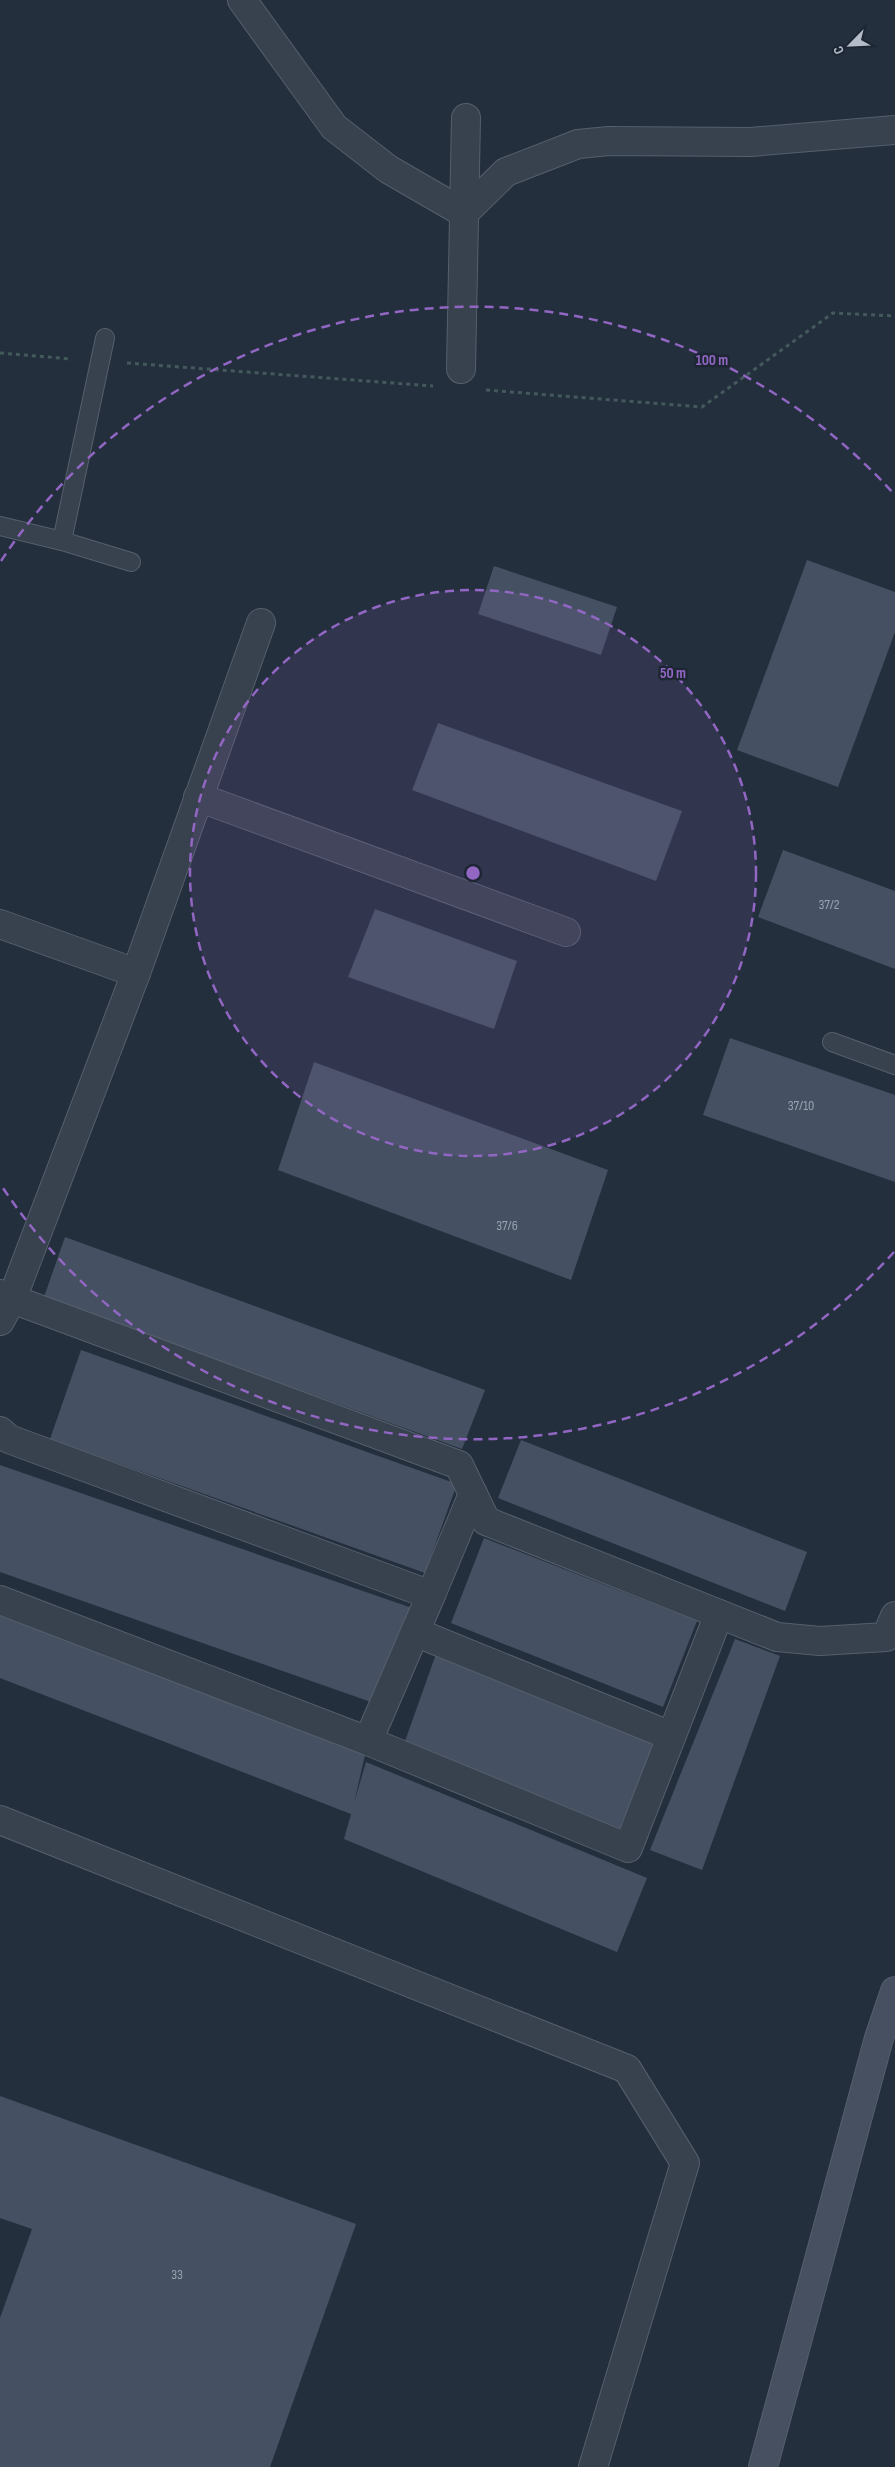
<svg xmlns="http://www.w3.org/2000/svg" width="895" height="2467" font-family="'Sofia Sans Condensed',sans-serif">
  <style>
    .building { fill: #455162 }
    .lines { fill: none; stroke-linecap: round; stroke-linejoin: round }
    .service-casing { stroke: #565f6c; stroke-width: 20 }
    .minor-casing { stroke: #565f6c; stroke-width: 30 }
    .secondary-casing { stroke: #565f6c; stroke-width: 30 }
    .path { stroke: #44595c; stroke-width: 3; stroke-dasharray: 4 4; stroke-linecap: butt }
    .service { stroke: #38414e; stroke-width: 18 }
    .minor { stroke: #38414e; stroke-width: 28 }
    .secondary { stroke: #465061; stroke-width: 28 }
    .ring { fill: none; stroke: #9266c3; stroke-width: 2.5; stroke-dasharray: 9 6 }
    .labels { text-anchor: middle; stroke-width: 5; stroke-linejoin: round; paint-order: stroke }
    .number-label { font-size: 14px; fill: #98a1af }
    .centre { fill: #9266c3; stroke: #1d2633; stroke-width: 2.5 }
    .ring-label { font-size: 15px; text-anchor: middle; font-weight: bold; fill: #9266c3; stroke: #1d2633; stroke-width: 5; stroke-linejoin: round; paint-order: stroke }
  </style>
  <rect width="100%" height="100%" fill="#242f3e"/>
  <!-- building -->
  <g class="building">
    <polygon points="807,560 895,592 895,632 838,787 737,750"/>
    <polygon points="494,566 617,607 601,655 478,614"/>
    <polygon points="438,723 682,811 656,881 412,790"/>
    <polygon points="783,850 895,891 895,969 758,917"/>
    <polygon points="375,909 517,961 494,1029 348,977"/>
    <polygon points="730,1038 895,1095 895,1182 703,1115"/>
    <polygon points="314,1062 608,1170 571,1280 278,1170"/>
    <polygon points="65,1237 485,1390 462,1449 44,1297"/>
    <polygon points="81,1350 457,1484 425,1573 50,1439"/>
    <polygon points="521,1440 807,1552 785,1611 498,1498"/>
    <polygon points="0,1465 412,1608 371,1702 0,1572"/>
    <polygon points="484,1538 697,1621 663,1707 451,1623"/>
    <polygon points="0,1610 365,1755 354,1803 366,1762 647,1878 617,1952 344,1839 351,1814 0,1678"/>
    <polygon points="735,1639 780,1656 702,1870 650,1850"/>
    <polygon points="436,1654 656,1740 619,1830 404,1744"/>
    <polygon points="0,2096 356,2224 270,2467 0,2467 0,2318 32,2229 0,2218"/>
  </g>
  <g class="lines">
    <!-- service casing -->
    <g class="service-casing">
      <g id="service">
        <polyline points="0,526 62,541 105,338"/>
        <polyline points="62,541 131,562"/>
        <polyline points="832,1042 895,1065"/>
      </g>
    </g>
    <!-- minor casing -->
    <g class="minor-casing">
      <g id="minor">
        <polyline points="242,0 334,127 388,169 464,213 506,172 578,144 609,141 750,142 895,130"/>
        <polyline points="461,369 466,118"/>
        <polyline points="261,623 136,973 12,1299 459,1465 486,1521 777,1637 820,1641 886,1637 895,1616"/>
        <polyline points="198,797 566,932"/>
        <polyline points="0,924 136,973"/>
        <polyline points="0,1294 12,1299 0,1321"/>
        <polyline points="0,1431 9,1439 431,1595 473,1494"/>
        <polyline points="431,1595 368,1741 628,1848 719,1614"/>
        <polyline points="0,1600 368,1741"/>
        <polyline points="415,1632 671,1736"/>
        <polyline points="0,1820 627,2069 685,2163 593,2467"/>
      </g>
    </g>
    <!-- secondary casing -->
    <g class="secondary-casing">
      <polyline id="secondary" points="763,2467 879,2038 895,1991"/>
    </g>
    <!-- path -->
    <g class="path">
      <polyline points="0,353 71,359"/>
      <polyline points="127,363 433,386"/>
      <polyline points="486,390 702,407 833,313 895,316"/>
    </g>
    <!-- service -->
    <use href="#service" class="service"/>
    <!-- minor -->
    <use href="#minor" class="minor"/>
    <!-- secondary -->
    <use href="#secondary" class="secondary"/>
  </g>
  <!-- distance rings -->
  <circle cx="473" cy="873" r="283" fill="#9266c3" fill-opacity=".12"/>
  <g class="ring">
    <circle cx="473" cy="873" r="283"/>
    <path d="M894 1252A566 566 0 0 1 1 1185M1 561A566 566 0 0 1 894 494"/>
  </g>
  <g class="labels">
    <!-- number labels -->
    <g class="number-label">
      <text x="829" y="909">37/2</text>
      <text x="801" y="1110">37/10</text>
      <text x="507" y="1230">37/6</text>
      <text x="177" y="2279">33</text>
    </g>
  </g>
  <circle cx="473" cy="873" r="8" class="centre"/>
  <g class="ring-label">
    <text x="712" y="365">100 m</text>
    <text x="673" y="678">50 m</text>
  </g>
  <!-- north arrow -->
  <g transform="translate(850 45) rotate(246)" stroke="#1d2633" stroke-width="4" paint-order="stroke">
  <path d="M0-4L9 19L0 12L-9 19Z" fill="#b4bcc9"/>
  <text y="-8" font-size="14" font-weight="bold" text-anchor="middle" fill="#b4bcc9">С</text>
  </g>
</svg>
